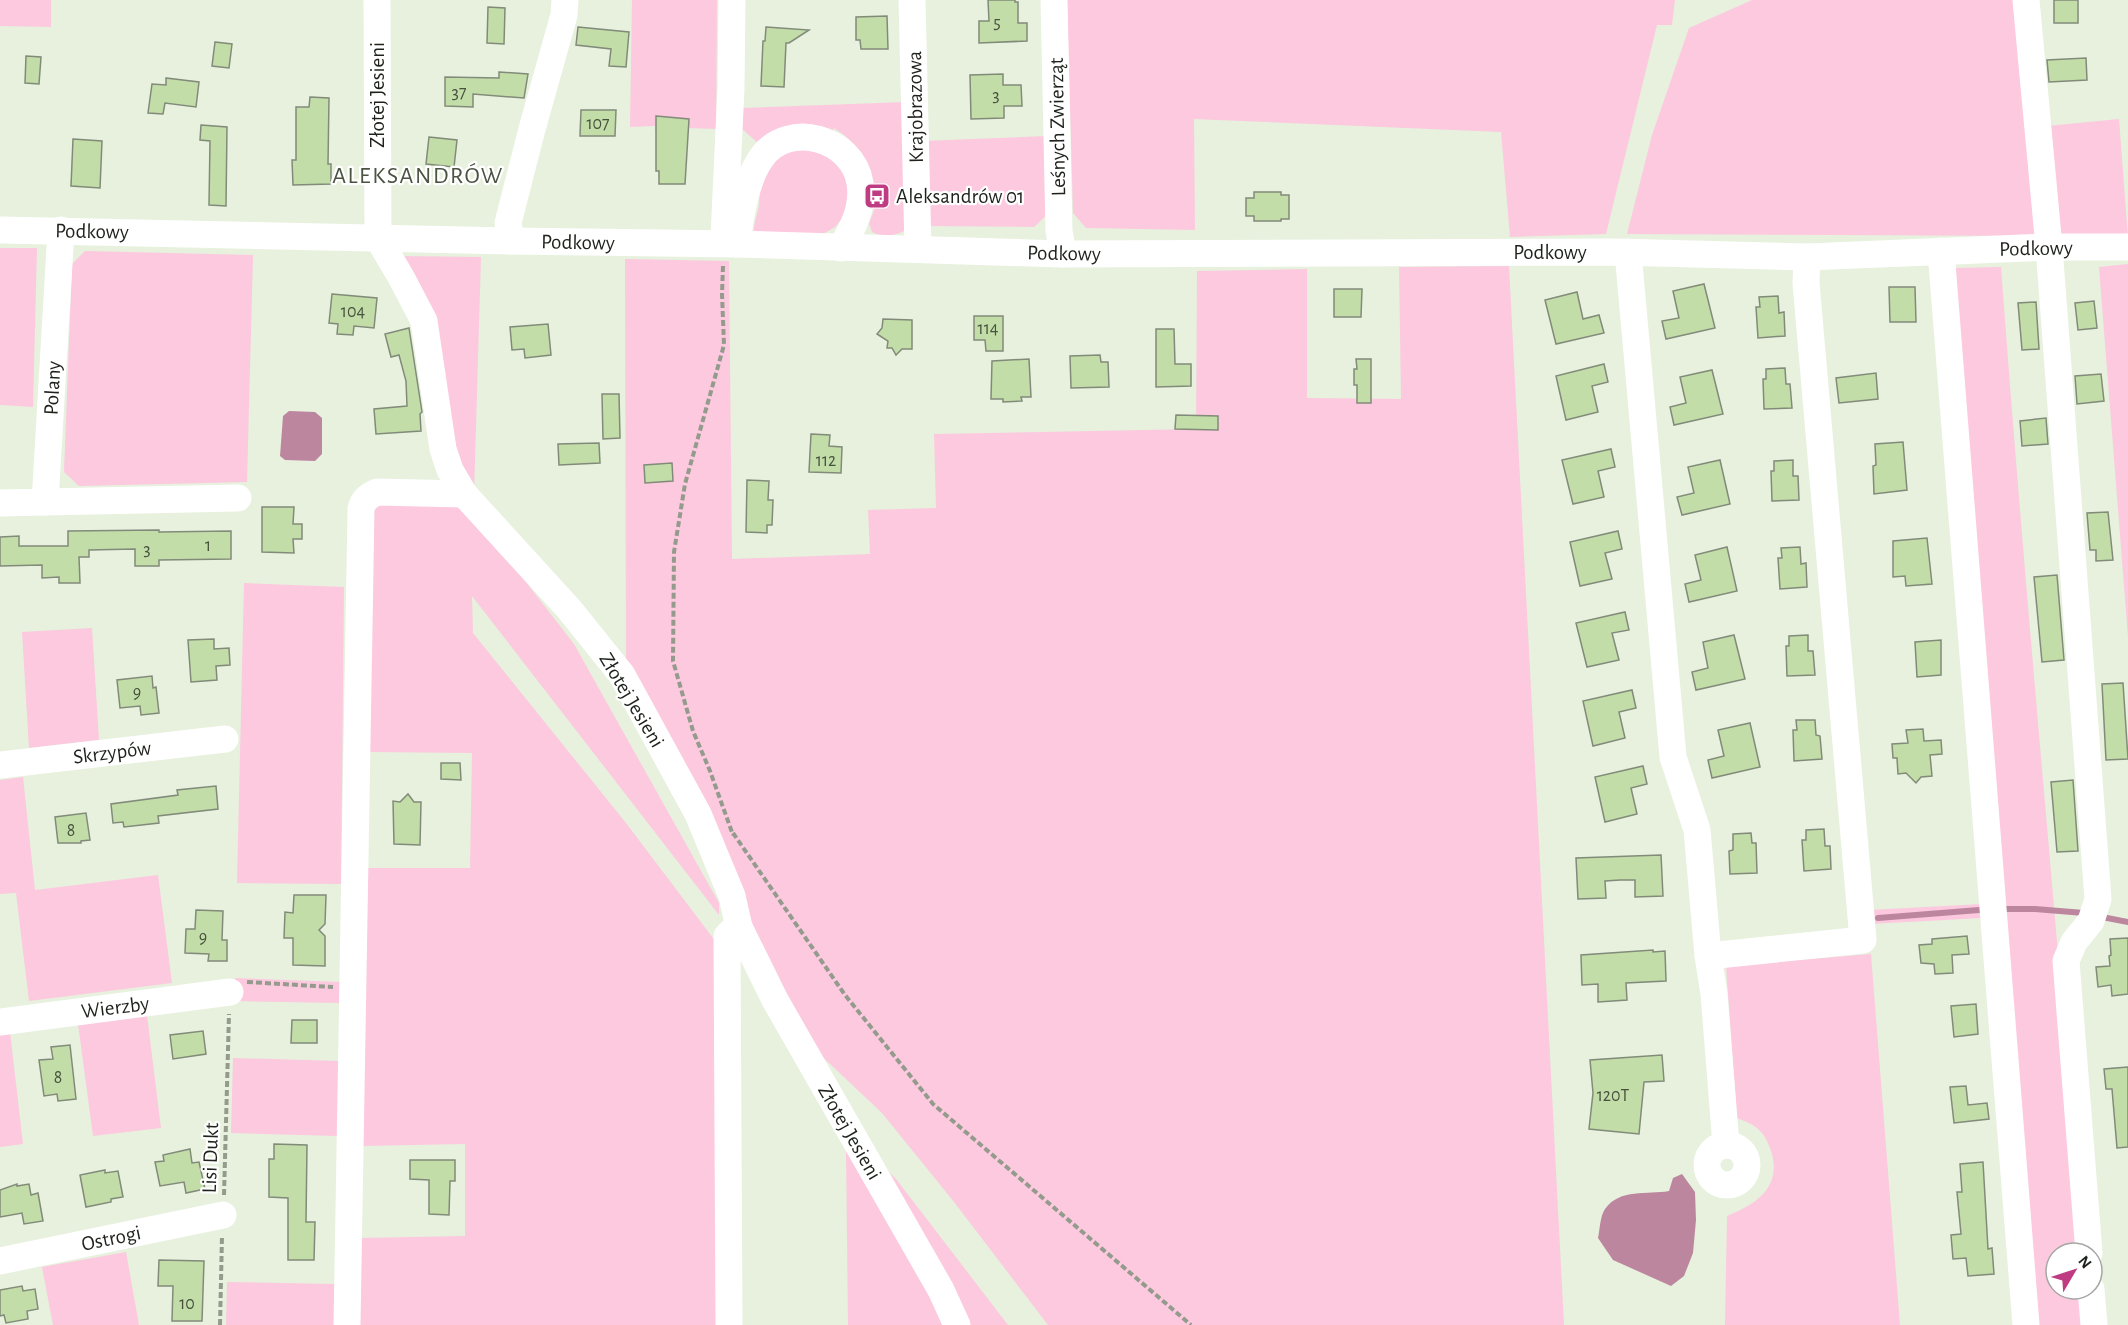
<svg xmlns="http://www.w3.org/2000/svg" width="2128" height="1325" font-family="'Alegreya Sans',sans-serif">
  <style>
    .green { fill: #fcc9df }
    .water { fill: #bd869f }
    .lines { fill: none; stroke-linecap: round; stroke-linejoin: round }
    .stream { stroke: #bd869f; stroke-width: 6 }
    .building { fill: #c3dda9; stroke: #828b7a; stroke-width: 1.5 }
    .path { stroke: #949b8d; stroke-width: 4; stroke-dasharray: 6 3; stroke-linecap: butt }
    .minor { stroke: #fff; stroke-width: 27 }
    .labels { text-anchor: middle; stroke-width: 4.5; stroke-linejoin: round; paint-order: stroke }
    .number-label { font-size: 18px; fill: #47513e }
    .street-label { font-size: 21px; fill: #1e221b; stroke: #fff }
    .poi-label { font-size: 21px; fill: #1e221b; stroke: #fff; text-anchor: start }
    .quarter-label { font-size: 24px; letter-spacing: 1.5px; fill: #4b5343; stroke: #fff }
  </style>
  <rect width="100%" height="100%" fill="#e7f1de"/>
  <!-- green -->
  <g class="green">
    <polygon points="0,0 51,0 51,27 0,26"/>
    <polygon points="632,0 717,0 716,129 688,128 688,135 655,132 655,126 630,127"/>
    <polygon points="1067,0 1675,0 1672,25 1657,25 1606,234 1510,237 1501,132 1194,119 1195,230 1086,228 1073,213"/>
    <polygon points="1752,0 2020,0 2040,236 1627,234 1652,135 1689,28"/>
    <path d="M 906,102 L 907,229 C 897,236 883,238 872,232 L 869,223 L 875,208 L 880,208 L 881,189 L 875,188 C 867,159 860,145 834,128 L 832,132 L 759,144 L 741,128 L 741,108 Z"/>
    <polygon points="2119,119 2128,238 2056,237 2047,126"/>
    <polygon points="1047,136 1049,213 1034,227 924,226 923,141"/>
    <path d="M 808,147 L 828,156 L 841,170 L 849,185 L 845,215 L 835,227 L 823,234 L 754,234 C 753,224 757,216 759,206 C 760,198 759,190 761,182 C 768,160 787,149 808,147 Z"/>
    <polygon points="0,248 37,248 33,407 0,405"/>
    <polygon points="85,251 253,255 247,482 79,486 64,472 72,264"/>
    <polygon points="400,256 481,257 474,494 464,477"/>
    <polygon points="625,259 729,261 732,559 870,554 868,510 936,508 934,434 1196,429 1197,271 1307,269 1307,398 1401,399 1399,267 1509,266 1564,1325 1048,1325 954,1202 882,1113 811,1046 626,669"/>
    <polygon points="2128,264 2128,637 2099,267"/>
    <path d="M 2001,267 C 2025,596 2057,924 2083,1253 L 2056,1253 L 2056,1289 L 2086,1289 L 2089,1325 L 2031,1325 L 1953,268 Z"/>
    <polygon points="369,504 466,505 574,644 719,903 719,915 472,596 473,633 626,823 719,946 723,1325 358,1325 359,1238 465,1236 465,1144 361,1146 365,868 470,868 472,753 367,752"/>
    <polygon points="244,583 344,587 341,884 237,883"/>
    <polygon points="92,628 99,740 29,748 22,632"/>
    <polygon points="23,777 35,890 158,875 172,983 29,1001 16,893 0,894 0,780"/>
    <polygon points="1982,904 1983,918 1870,924 1869,910"/>
    <path d="M 1871,954 L 1900,1325 L 1725,1325 L 1727,1216 C 1755,1205 1781,1188 1772,1154 C 1769,1145 1766,1136 1758,1129 C 1753,1124 1744,1121 1737,1118 L 1726,966 Z"/>
    <polygon points="235,978 341,982 340,1003 234,1001"/>
    <polygon points="147,1015 161,1128 93,1136 78,1024"/>
    <polygon points="10,1032 23,1144 0,1147 0,1034"/>
    <polygon points="233,1058 339,1061 338,1136 231,1133"/>
    <polygon points="846,1150 929,1294 942,1325 848,1325"/>
    <polygon points="872,1156 896,1179 1008,1325 964,1325"/>
    <polygon points="126,1252 139,1325 53,1325 42,1267"/>
    <polygon points="227,1282 335,1284 334,1325 226,1325"/>
  </g>
  <!-- water -->
  <g class="water">
    <polygon points="289,411 315,412 322,418 322,454 315,461 285,460 280,456 283,416"/>
    <path d="M 1682,1174 L 1695,1192 L 1696,1220 L 1693,1253 L 1684,1276 L 1671,1286 L 1613,1260 L 1598,1238 C 1600,1229 1600,1216 1605,1209 C 1620,1188 1647,1195 1669,1191 L 1673,1178 Z"/>
  </g>
  <g class="lines">
    <!-- stream -->
    <g class="stream">
      <polyline points="2001,909 2035,909 2084,913"/>
      <polyline points="2102,917 2128,922"/>
      <polyline points="1878,918 1979,910"/>
    </g>
  </g>
  <!-- building -->
  <g class="building">
    <polygon points="988,0 1015,0 1015,2 1018,2 1018,23 1027,23 1027,41 979,43 979,21 989,21"/>
    <rect x="2054" y="0" width="24" height="23"/>
    <polygon points="488,7 505,8 504,44 487,43"/>
    <polygon points="887,16 888,49 861,49 860,40 856,40 856,17"/>
    <polygon points="578,27 629,32 626,67 609,66 611,49 576,45"/>
    <polygon points="766,27 809,30 789,43 786,43 784,87 761,86 763,41 765,41"/>
    <polygon points="215,42 232,44 229,68 212,66"/>
    <polygon points="26,56 41,57 39,84 25,83"/>
    <polygon points="2086,58 2087,80 2049,82 2047,60"/>
    <polygon points="499,72 528,74 524,98 473,94 473,107 445,106 445,77 499,78"/>
    <polygon points="1003,74 1003,85 1021,85 1022,106 1004,106 1004,118 971,119 970,75"/>
    <polygon points="166,78 199,82 196,107 165,103 163,114 148,113 152,84 166,85"/>
    <polygon points="310,97 329,98 328,164 331,164 331,184 293,185 292,160 296,160 296,107 309,107"/>
    <polygon points="581,110 616,110 615,136 580,136"/>
    <polygon points="656,116 689,119 685,184 659,184 659,171 656,171"/>
    <polygon points="201,125 227,127 226,206 209,205 210,141 200,140"/>
    <polygon points="429,137 457,140 454,167 426,164"/>
    <polygon points="73,139 102,141 100,188 71,186"/>
    <polygon points="1254,192 1281,192 1281,195 1289,195 1289,219 1281,219 1281,221 1254,221 1254,216 1246,216 1246,198 1254,198"/>
    <polygon points="1704,284 1715,328 1666,339 1662,321 1679,318 1673,291"/>
    <polygon points="1889,287 1915,287 1916,322 1890,322"/>
    <polygon points="1334,289 1362,289 1361,317 1334,317"/>
    <polygon points="1577,292 1583,319 1599,315 1604,333 1556,344 1545,300"/>
    <polygon points="332,294 377,298 374,328 354,326 353,335 337,334 338,324 329,323"/>
    <polygon points="1778,296 1779,313 1784,312 1785,336 1758,338 1756,307 1760,307 1759,297"/>
    <polygon points="2094,301 2097,328 2078,330 2075,303"/>
    <polygon points="2036,302 2039,349 2022,350 2018,303"/>
    <polygon points="974,316 1003,316 1003,351 986,351 985,340 974,340"/>
    <polygon points="883,319 912,320 912,349 902,349 896,355 892,348 887,348 888,341 877,334 882,328"/>
    <polygon points="548,324 551,355 525,358 524,349 512,350 510,327"/>
    <polygon points="409,328 422,412 420,414 421,431 376,434 374,409 407,406 406,381 399,355 391,357 385,334"/>
    <polygon points="1156,329 1174,329 1175,364 1191,364 1191,386 1156,387"/>
    <polygon points="1100,355 1101,362 1108,362 1109,387 1071,388 1070,356"/>
    <polygon points="1029,359 1031,397 1021,397 1022,401 1003,402 1003,399 991,399 992,361"/>
    <polygon points="1356,359 1371,359 1371,403 1357,403 1357,385 1354,385 1354,369 1357,369"/>
    <polygon points="1604,364 1608,382 1592,386 1598,412 1566,420 1556,376"/>
    <polygon points="1785,368 1786,384 1790,384 1792,408 1764,409 1763,379 1766,379 1766,369"/>
    <polygon points="1712,370 1723,414 1674,425 1670,407 1686,403 1680,377"/>
    <polygon points="1876,373 1878,399 1839,403 1836,378"/>
    <polygon points="2101,374 2104,401 2077,404 2075,376"/>
    <polygon points="602,394 619,394 620,438 603,439"/>
    <polygon points="1176,415 1218,416 1218,430 1175,429"/>
    <polygon points="2046,418 2048,444 2022,446 2020,421"/>
    <polygon points="811,434 830,435 829,446 842,447 841,473 809,472"/>
    <polygon points="1903,442 1907,490 1874,494 1873,466 1876,465 1875,444"/>
    <polygon points="599,443 600,463 559,465 558,444"/>
    <polygon points="1611,449 1615,467 1598,471 1604,497 1573,504 1562,460"/>
    <polygon points="1720,460 1730,504 1682,515 1677,497 1694,493 1688,467"/>
    <polygon points="1793,460 1793,476 1798,476 1799,500 1772,501 1771,471 1774,471 1774,461"/>
    <polygon points="672,463 673,481 645,483 644,465"/>
    <polygon points="747,480 769,481 768,500 773,500 772,525 767,525 767,533 746,532"/>
    <polygon points="262,507 294,507 293,524 302,524 302,539 293,539 294,553 262,552"/>
    <polygon points="2108,512 2113,560 2096,561 2096,550 2090,550 2087,513"/>
    <polygon points="159,530 159,532 231,531 231,559 159,560 159,566 135,566 135,549 89,550 89,557 79,557 80,583 59,583 59,577 42,578 42,565 0,566 0,537 19,536 19,546 68,546 68,531"/>
    <polygon points="1618,531 1622,549 1605,553 1612,579 1580,586 1570,542"/>
    <polygon points="1927,538 1932,584 1906,586 1905,576 1893,577 1893,541"/>
    <polygon points="1727,547 1737,591 1689,602 1685,584 1701,580 1695,555"/>
    <polygon points="1800,547 1801,564 1806,563 1807,587 1780,589 1778,558 1782,558 1781,548"/>
    <polygon points="2057,575 2064,660 2042,662 2034,577"/>
    <polygon points="1625,612 1629,630 1612,633 1619,660 1587,667 1576,623"/>
    <polygon points="1734,635 1745,679 1696,690 1692,672 1708,668 1703,642"/>
    <polygon points="1808,635 1808,651 1813,651 1815,675 1787,676 1786,646 1789,646 1789,636"/>
    <polygon points="214,639 214,649 229,648 230,665 216,666 217,680 191,682 188,640"/>
    <polygon points="1941,640 1941,675 1917,677 1915,642"/>
    <polygon points="152,676 153,688 156,687 159,713 141,715 140,706 120,708 117,680"/>
    <polygon points="2123,683 2128,759 2106,760 2102,684"/>
    <polygon points="1632,690 1636,708 1619,712 1625,738 1593,746 1583,701"/>
    <polygon points="1796,720 1815,720 1816,735 1820,736 1822,759 1794,761 1793,730 1797,730"/>
    <polygon points="1750,723 1760,767 1712,778 1708,760 1724,756 1718,730"/>
    <polygon points="1923,729 1924,741 1941,740 1942,754 1930,755 1932,776 1921,777 1916,783 1906,773 1898,774 1897,758 1893,758 1892,744 1908,743 1906,730"/>
    <polygon points="441,763 460,763 461,780 441,779"/>
    <polygon points="1643,766 1647,784 1631,788 1637,814 1605,822 1595,777"/>
    <polygon points="2073,780 2078,851 2057,852 2051,782"/>
    <polygon points="216,786 218,809 158,816 159,823 124,827 123,822 113,823 111,804 178,795 177,790"/>
    <polygon points="408,794 414,802 421,802 420,845 394,844 393,801 400,802"/>
    <polygon points="86,813 90,840 81,841 81,843 58,843 55,817"/>
    <polygon points="1824,829 1825,846 1830,846 1831,869 1804,871 1802,840 1806,840 1806,830"/>
    <polygon points="1751,833 1752,843 1756,843 1757,873 1730,874 1729,851 1733,850 1733,834"/>
    <polygon points="1661,855 1663,896 1635,897 1635,880 1620,880 1605,881 1606,898 1578,899 1576,858"/>
    <polygon points="294,895 326,895 325,924 319,930 325,936 325,966 293,965 293,938 284,938 285,912 293,913"/>
    <polygon points="196,910 223,911 222,940 227,940 227,961 208,961 209,954 185,953 186,929 195,929"/>
    <polygon points="1967,936 1969,954 1952,955 1953,973 1935,974 1934,964 1921,963 1919,945 1932,944 1932,939"/>
    <polygon points="2128,938 2128,994 2112,996 2111,985 2098,987 2096,967 2110,966 2109,956 2111,955 2110,939"/>
    <polygon points="1653,950 1653,952 1665,951 1666,981 1626,983 1627,1000 1598,1002 1598,984 1582,985 1581,955"/>
    <polygon points="1976,1004 1978,1034 1954,1037 1951,1006"/>
    <polygon points="292,1020 317,1020 317,1043 291,1043"/>
    <polygon points="203,1031 206,1054 173,1059 170,1035"/>
    <polygon points="70,1045 76,1099 58,1101 57,1094 44,1096 39,1060 53,1059 51,1047"/>
    <polygon points="1662,1055 1664,1081 1644,1082 1639,1134 1589,1129 1593,1093 1590,1060"/>
    <polygon points="2128,1067 2128,1147 2117,1148 2112,1089 2106,1089 2104,1069"/>
    <polygon points="1966,1086 1968,1105 1987,1103 1989,1119 1954,1123 1950,1087"/>
    <polygon points="274,1144 307,1145 306,1222 315,1222 314,1260 288,1260 288,1198 269,1197 269,1159 274,1159"/>
    <polygon points="190,1149 192,1163 199,1162 205,1189 186,1193 184,1182 160,1186 155,1162 164,1161 163,1155"/>
    <polygon points="410,1160 455,1160 455,1181 450,1181 449,1215 429,1214 429,1180 410,1179"/>
    <polygon points="1983,1162 1988,1249 1992,1248 1994,1274 1968,1276 1966,1258 1953,1259 1951,1235 1961,1234 1957,1192 1962,1192 1960,1164"/>
    <polygon points="105,1170 105,1173 118,1171 123,1197 111,1199 111,1202 86,1207 80,1175"/>
    <polygon points="17,1184 17,1186 29,1184 31,1195 38,1193 43,1221 24,1224 22,1213 0,1217 0,1190"/>
    <polygon points="159,1260 204,1261 202,1321 172,1321 173,1286 158,1286"/>
    <polygon points="22,1286 23,1291 35,1289 38,1309 27,1311 28,1319 6,1323 4,1315 0,1316 0,1290"/>
  </g>
  <g class="lines">
    <!-- path -->
    <g class="path">
      <polyline points="723,266 722,294 724,345 685,484 674,552 673,661 693,731 710,771 733,835"/>
      <polyline points="733,833 845,995 933,1104 1191,1325"/>
      <polyline points="247,982 333,987"/>
      <polyline points="224,1195 229,1014"/>
      <polyline points="220,1325 222,1236"/>
    </g>
    <!-- minor -->
    <g class="minor">
      <polyline points="377,0 378,238 401,277 424,321 443,449 450,470 464,494 569,609 622,675 698,814 732,896 739,927 775,1000 941,1290 957,1325"/>
      <polyline points="912,0 918,249"/>
      <polyline points="1054,0 1059,231 1063,254"/>
      <polyline points="2026,0 2049,247 2098,899 2091,921 2074,942 2066,961 2089,1253"/>
      <polyline points="0,230 511,241 737,244 1063,254 1617,252 1807,257 2049,247 2128,247"/>
      <polyline points="724,236 731,88 732,0"/>
      <polyline points="511,241 508,223 532,129 564,15 565,0"/>
      <path d="M 737,244 C 740,218 746,178 762,157 C 789,120 853,138 860,183 C 864,207 853,228 841,248"/>
      <polyline points="1941,251 2026,1325"/>
      <polyline points="1628,252 1673,757 1697,830 1708,956 1714,994 1726,1145"/>
      <polyline points="45,502 238,498"/>
      <polyline points="0,503 45,502 61,230"/>
      <polyline points="0,765 225,739"/>
      <polyline points="1708,956 1863,940 1806,283 1807,257"/>
      <polyline points="0,1022 230,992"/>
      <circle cx="1727" cy="1165" r="20"/>
      <polyline points="0,1261 223,1215"/>
      <polyline points="2091,1289 2094,1325"/>
      <path d="M 347,1325 L 361,509 C 363,500 368,496 377,492 L 464,494"/>
      <polyline points="729,1325 727,936 734,929 739,927"/>
    </g>
  </g>
  <!-- icons -->
  <defs>
    <g id="bus-square" transform="scale(1.35)"><rect x="-9" y="-9" width="18" height="18" rx="4" fill="#bf3c83" stroke="#fff"/><path d="M-5-6H5V4H4V6H2V4H-2V6H-4V4H-5ZM-3.5-4V0h7V-4ZM-3.5 1.2v1.5H-2V1.2ZM2 1.2v1.5H3.5V1.2Z" fill="#fff"/></g>
  </defs>
  <g fill-rule="evenodd">
    <use href="#bus-square" x="877" y="196"/>
  </g>
  <g class="labels">
    <!-- number labels -->
    <g class="number-label">
      <text x="997" y="28">5</text>
      <text x="459" y="98">37</text>
      <text x="996" y="101">3</text>
      <text x="598" y="129">107</text>
      <text x="353" y="317">104</text>
      <text x="988" y="334">114</text>
      <text x="826" y="466">112</text>
      <text x="208" y="551">1</text>
      <text x="147" y="555">3</text>
      <text x="137" y="698">9</text>
      <text x="71" y="836">8</text>
      <text x="203" y="943">9</text>
      <text x="58" y="1083">8</text>
      <text x="1613" y="1101">120T</text>
      <text x="187" y="1309">10</text>
    </g>
    <!-- street labels -->
    <g class="street-label">
      <text transform="translate(377 95) rotate(-90)" y="7">Złotej Jesieni</text>
      <text transform="translate(915 107) rotate(-91)" y="7">Krajobrazowa</text>
      <text transform="translate(1057 127) rotate(-91)" y="7">Leśnych Zwierząt</text>
      <text transform="translate(92 231) rotate(1)" y="7">Podkowy</text>
      <text transform="translate(578 242) rotate(1)" y="7">Podkowy</text>
      <text transform="translate(2036 248) rotate(-1)" y="7">Podkowy</text>
      <text x="1550" y="259">Podkowy</text>
      <text transform="translate(1064 253) rotate(1)" y="7">Podkowy</text>
      <text transform="translate(52 388) rotate(-87)" y="7">Polany</text>
      <text transform="translate(632 700) rotate(59)" y="7">Złotej Jesieni</text>
      <text transform="translate(112 752) rotate(-7)" y="7">Skrzypów</text>
      <text transform="translate(115 1007) rotate(-7)" y="7">Wierzby</text>
      <text transform="translate(850 1132) rotate(60)" y="7">Złotej Jesieni</text>
      <text transform="translate(210 1158) rotate(-88)" y="7">Lisi Dukt</text>
      <text transform="translate(111 1238) rotate(-12)" y="7">Ostrogi</text>
    </g>
    <!-- poi labels -->
    <g class="poi-label">
      <text x="896" y="203">Aleksandrów 01</text>
    </g>
    <!-- quarter labels -->
    <g class="quarter-label">
      <text x="418" y="183">ALEKSANDRÓW</text>
    </g>
  </g>
  <!-- north arrow -->
  <g transform="translate(2074 1271) rotate(51)"><circle r="28" fill="#ffffff" stroke="#a5a7a4" stroke-width="1.5"/>
  <path d="M0-4.5L10 22L0 15L-10 22Z" fill="#bf3c83"/>
  <text y="-9" font-size="16" font-weight="bold" text-anchor="middle" fill="#1e221b">N</text>
  </g>
</svg>
